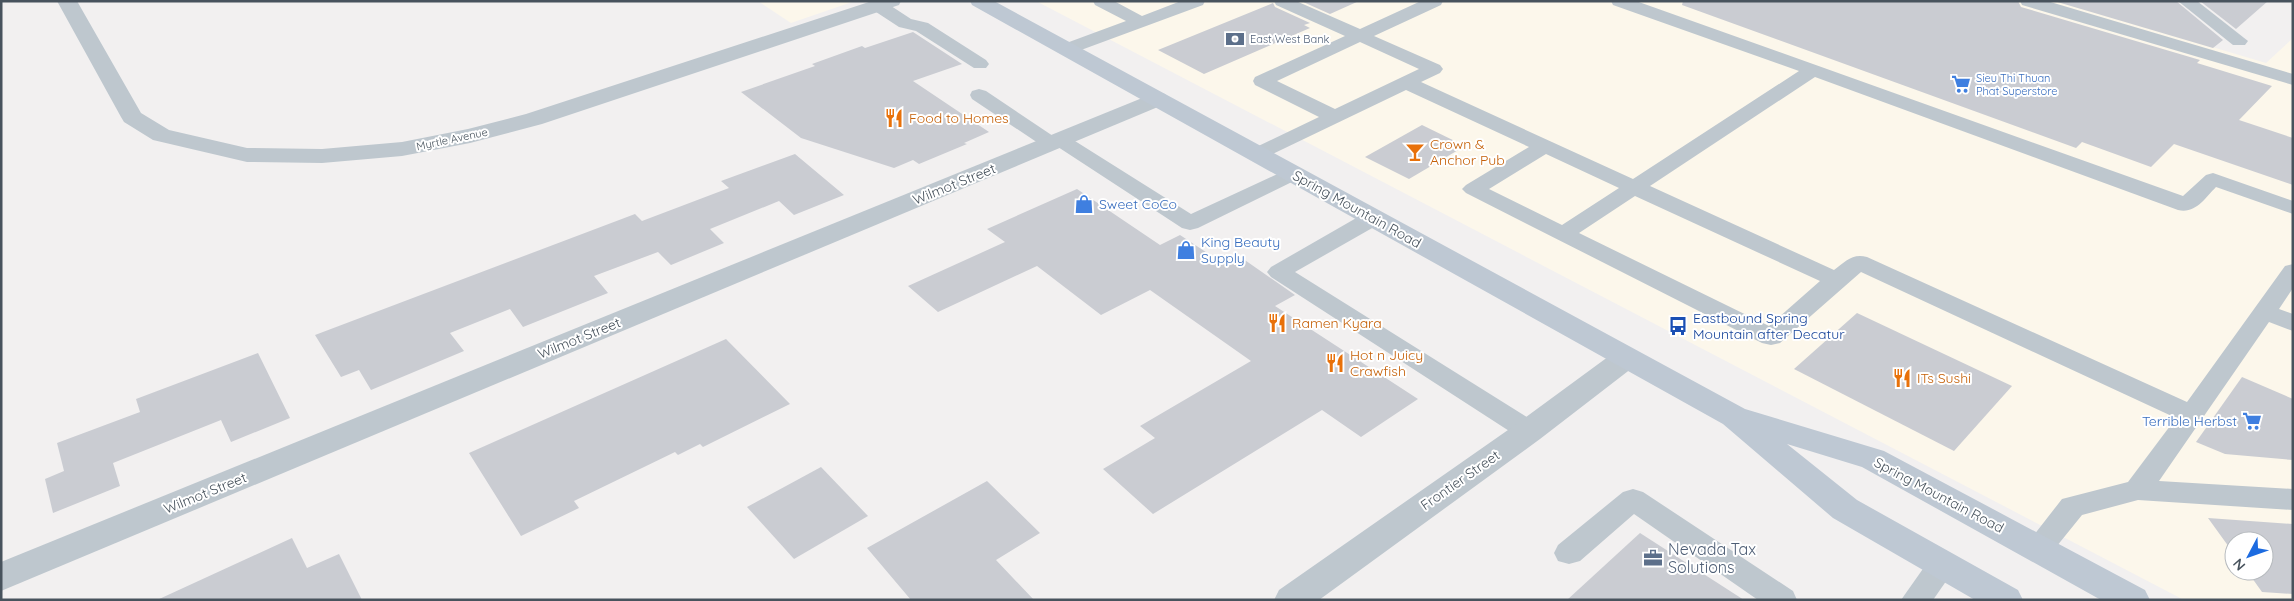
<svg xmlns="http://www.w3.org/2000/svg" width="2294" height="601" font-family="Quicksand,sans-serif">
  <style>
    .commercial { fill: #fcf7eb; fill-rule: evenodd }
    .building { fill: #caccd2 }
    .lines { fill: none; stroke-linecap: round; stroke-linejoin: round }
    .service { fill: #bec7ce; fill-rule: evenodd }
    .minor { fill: #bec7ce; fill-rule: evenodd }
    .secondary { fill: #bec8d3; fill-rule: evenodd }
    .labels { text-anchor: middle; stroke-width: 4; stroke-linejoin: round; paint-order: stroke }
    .far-service-label { font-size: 11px; fill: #4e5e75; stroke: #fff; text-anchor: start }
    .far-shop-label { font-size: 11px; fill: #366cbe; stroke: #fff; text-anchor: start }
    .far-street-label { font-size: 11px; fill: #48535d; stroke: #fff }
    .food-label { font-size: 14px; fill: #c56008; stroke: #fff; text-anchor: start }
    .street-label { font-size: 14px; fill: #48535d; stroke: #fff }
    .shop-label { font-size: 14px; fill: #366cbe; stroke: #fff; text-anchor: start }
    .transit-label { font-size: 14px; fill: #164399; stroke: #fff; text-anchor: start }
    .near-service-label { font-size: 16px; fill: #4e5e75; stroke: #fff; text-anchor: start }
  </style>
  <rect width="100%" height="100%" fill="#f2f0f0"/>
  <!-- commercial -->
  <g class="commercial">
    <polygon points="758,1 855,1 791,23"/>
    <path d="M 1036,1 L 2058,1 L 2266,63 L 2293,38 L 2293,600 L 2184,600 ZM 2234,541 L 2264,541 L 2264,571 L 2234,571 Z"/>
  </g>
  <!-- building -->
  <g class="building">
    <polygon points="1301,1 1359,1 1330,14"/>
    <polygon points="1683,1 2018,1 2021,7 2200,60 2197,63 2272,86 2239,120 2293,138 2293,185 2174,144 2151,167 2082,142 2076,148 1682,5"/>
    <polygon points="2054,1 2176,1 2223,40 2213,48"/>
    <polygon points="2200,1 2268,1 2236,29"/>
    <polygon points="1273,3 1275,7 1310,23 1304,25 1310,28 1204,74 1158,50"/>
    <polygon points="913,32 962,64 913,81 989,132 964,143 967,144 919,164 913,160 894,168 801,138 741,92 815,66 812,64 862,46 865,48"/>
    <polygon points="1422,125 1465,146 1409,179 1365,157"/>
    <polygon points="795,154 844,195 794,215 779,201 710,229 724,243 671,265 658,252 594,276 608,293 523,327 510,309 450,333 464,351 371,390 359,370 341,377 315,335 635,214 642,221 729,188 721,181"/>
    <polygon points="1077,189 1160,245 1180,235 1224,264 1239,256 1295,295 1275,306 1418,399 1361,437 1322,410 1153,514 1103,469 1155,438 1140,426 1251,361 1150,290 1101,315 1037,266 938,312 908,286 1005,242 987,229"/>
    <polygon points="1857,313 2012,386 1954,451 1794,369"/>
    <polygon points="726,339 790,404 703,447 700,444 678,455 675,452 574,501 579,508 521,536 469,453"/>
    <polygon points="258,353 290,418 231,442 221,420 113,463 120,486 53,513 45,479 64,471 57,443 140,412 136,399"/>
    <polygon points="2242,377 2293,399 2293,460 2225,454 2196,442"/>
    <polygon points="821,467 868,516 794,559 747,507"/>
    <polygon points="987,481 1040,533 996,560 1034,600 911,600 867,548"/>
    <polygon points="2208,518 2293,524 2293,594 2262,592 2247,571 2264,571 2264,541 2234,541 2234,554"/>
    <polygon points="1640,533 1744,600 1567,600"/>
    <polygon points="292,538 307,568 339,554 362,600 157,600"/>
  </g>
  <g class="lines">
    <!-- service -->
    <g class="service">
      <polygon points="878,1 885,2 911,19 928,23 986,60 989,64 986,68 974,68 916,31 899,27 873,10 871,6 873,2"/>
      <polygon points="1093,1 1114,1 1142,16 1181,1 1205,1 1203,5 1073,53 1061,53 1058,49 1061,45 1126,21 1095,5"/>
      <path d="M 1274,1 L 1296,1 L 1360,29 L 1421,1 L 1443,1 L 1441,5 L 1374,36 L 1440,65 L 1443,69 L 1440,73 L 1421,82 L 1633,179 L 1799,71 L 1613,5 L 1611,1 L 1636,1 L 2183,196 L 2206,175 L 2213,173 L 2293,201 L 2293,214 L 2216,187 C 2205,198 2196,214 2178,210 L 1815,77 L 1650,186 L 1834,270 C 1845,262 1852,253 1867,257 L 2187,402 L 2285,266 L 2293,264 L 2293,288 L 2279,309 L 2293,314 L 2293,331 L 2269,322 L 2159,481 L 2293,489 L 2293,510 L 2138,500 L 2082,515 L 2048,557 L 2038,560 L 2028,557 L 2023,549 L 2062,499 L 2128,482 L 2176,418 L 1861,272 L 1780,343 L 1771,345 L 1762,343 L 1466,193 L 1462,189 L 1466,185 L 1529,147 L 1406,90 L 1264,158 L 1257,160 L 1250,158 L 1247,154 L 1250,150 L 1319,117 L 1255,85 L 1253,81 L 1255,77 L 1345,36 L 1276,5 ZM 1360,42 L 1419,69 L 1335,109 L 1277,81 ZM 1546,154 L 1619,188 L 1562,225 L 1489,189 ZM 1635,196 L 1820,281 L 1769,326 L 1579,233 Z"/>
      <polygon points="2020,1 2047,1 2293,74 2293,85 2022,5"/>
      <polygon points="2178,1 2197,1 2248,41 2245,45 2233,45"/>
      <polygon points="979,89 986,91 1053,136 1060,134 1067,136 1191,214 1286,170 1293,168 1300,170 1303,174 1300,178 1198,228 1190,230 1182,228 1058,147 1051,149 1044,147 972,99 970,95 972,91"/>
      <polygon points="1373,211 1381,213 1384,218 1381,223 1295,272 1538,424 1542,431 1538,438 1529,440 1520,438 1271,277 1267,272 1271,267 1365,213"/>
      <polygon points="1633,489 1643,492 1793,591 1797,600 1758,600 1634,514 1580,561 1569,564 1558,561 1554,553 1558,545 1623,492"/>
      <polygon points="1943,552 1954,556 1958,564 1933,600 1901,600 1932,556"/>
    </g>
    <!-- minor -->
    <g class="minor">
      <polygon points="57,1 77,1 141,113 169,130 247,148 322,149 402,142 468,129 526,114 872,1 901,1 899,5 542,124 470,143 402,156 322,163 247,162 153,140 124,122 121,117"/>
      <polygon points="1157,92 1165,94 1168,99 1165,104 1,591 1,562"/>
      <polygon points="1626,349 1636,351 1641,358 1636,365 1540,439 1319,600 1274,600 1279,590 1518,423 1616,351"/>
    </g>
    <!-- secondary -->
    <polygon class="secondary" points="970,1 994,1 1745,409 1884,451 2145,590 2150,600 2101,600 1862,467 1787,444 1857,500 2018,590 2023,600 1975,600 1833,518 1723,424 972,5"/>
  </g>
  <!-- icons -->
  <defs>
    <g id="bank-bare" transform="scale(1.5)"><path d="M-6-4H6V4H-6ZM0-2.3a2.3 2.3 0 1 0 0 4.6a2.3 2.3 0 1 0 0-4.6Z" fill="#5c6f8a" stroke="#fff" stroke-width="2.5" paint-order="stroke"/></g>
    <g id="supermarket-bare" transform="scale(1.5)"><path d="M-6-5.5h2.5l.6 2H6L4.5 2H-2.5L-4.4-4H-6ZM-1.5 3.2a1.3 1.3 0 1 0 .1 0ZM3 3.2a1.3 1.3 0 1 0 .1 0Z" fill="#3f7fe0" stroke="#fff" stroke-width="2.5" paint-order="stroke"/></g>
    <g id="restaurant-bare" transform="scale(1.5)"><path d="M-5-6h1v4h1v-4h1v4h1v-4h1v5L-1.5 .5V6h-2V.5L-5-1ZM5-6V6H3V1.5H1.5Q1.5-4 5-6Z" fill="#e8710a" stroke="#fff" stroke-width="2.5" paint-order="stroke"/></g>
    <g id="bar-bare" transform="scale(1.5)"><path d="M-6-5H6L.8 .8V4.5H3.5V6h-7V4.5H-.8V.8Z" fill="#e8710a" stroke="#fff" stroke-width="2.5" paint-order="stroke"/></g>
    <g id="shop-bare" transform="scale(1.5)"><path d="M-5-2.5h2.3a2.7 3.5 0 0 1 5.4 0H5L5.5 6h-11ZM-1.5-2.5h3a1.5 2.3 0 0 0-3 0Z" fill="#3f7fe0" stroke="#fff" stroke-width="2.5" paint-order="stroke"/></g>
    <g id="bus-bare" transform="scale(1.5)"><path d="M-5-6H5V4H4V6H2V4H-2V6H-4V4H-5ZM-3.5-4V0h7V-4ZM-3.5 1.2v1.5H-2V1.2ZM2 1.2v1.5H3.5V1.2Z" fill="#1a4fb4" stroke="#fff" stroke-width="2.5" paint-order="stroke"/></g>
    <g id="office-bare" transform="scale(1.5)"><path d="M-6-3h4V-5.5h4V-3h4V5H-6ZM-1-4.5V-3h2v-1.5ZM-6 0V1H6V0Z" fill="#5c6f8a" stroke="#fff" stroke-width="2.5" paint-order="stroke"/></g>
  </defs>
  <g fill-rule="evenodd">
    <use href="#bank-bare" x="1235" y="39"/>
    <use href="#supermarket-bare" x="1961" y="84"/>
    <use href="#restaurant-bare" x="894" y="118"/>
    <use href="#bar-bare" x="1415" y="152"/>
    <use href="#shop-bare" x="1084" y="204"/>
    <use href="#shop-bare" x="1186" y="250"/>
    <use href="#restaurant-bare" x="1277" y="323"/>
    <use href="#bus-bare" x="1678" y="326"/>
    <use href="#restaurant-bare" x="1335" y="363"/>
    <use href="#restaurant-bare" x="1902" y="378"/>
    <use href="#supermarket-bare" x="2252" y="421"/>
    <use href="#office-bare" x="1653" y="558"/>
  </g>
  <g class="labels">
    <!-- far-service labels -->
    <g class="far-service-label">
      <text x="1250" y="43">East West Bank</text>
    </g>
    <!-- far-shop labels -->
    <g class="far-shop-label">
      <text x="1976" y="82">Sieu Thi Thuan<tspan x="1976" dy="13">Phat Superstore</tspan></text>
    </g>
    <!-- far-street labels -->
    <g class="far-street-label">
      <text transform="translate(452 139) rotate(-12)" y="4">Myrtle Avenue</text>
    </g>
    <!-- food labels -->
    <g class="food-label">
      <text x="909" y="123">Food to Homes</text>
      <text x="1430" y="149">Crown &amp;<tspan x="1430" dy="16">Anchor Pub</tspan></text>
      <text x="1292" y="328">Ramen Kyara</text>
      <text x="1350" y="360">Hot n Juicy<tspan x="1350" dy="16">Crawfish</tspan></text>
      <text x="1917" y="383">ITs Sushi</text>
    </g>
    <!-- street labels -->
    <g class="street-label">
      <text transform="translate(954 184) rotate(-22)" y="5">Wilmot Street</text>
      <text transform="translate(1357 209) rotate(29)" y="5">Spring Mountain Road</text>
      <text transform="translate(579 338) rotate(-22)" y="5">Wilmot Street</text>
      <text transform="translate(1460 480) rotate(-35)" y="5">Frontier Street</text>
      <text transform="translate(205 493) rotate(-22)" y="5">Wilmot Street</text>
      <text transform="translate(1939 495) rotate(28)" y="5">Spring Mountain Road</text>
    </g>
    <!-- shop labels -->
    <g class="shop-label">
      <text x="1099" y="209">Sweet CoCo</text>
      <text x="1201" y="247">King Beauty<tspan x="1201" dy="16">Supply</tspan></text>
      <text x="2237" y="426" text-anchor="end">Terrible Herbst</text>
    </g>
    <!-- transit labels -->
    <g class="transit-label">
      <text x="1693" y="323">Eastbound Spring<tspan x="1693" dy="16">Mountain after Decatur</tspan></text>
    </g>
    <!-- near-service labels -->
    <g class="near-service-label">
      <text x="1668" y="555">Nevada Tax<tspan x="1668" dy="18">Solutions</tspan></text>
    </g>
  </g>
  <!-- border -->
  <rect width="2294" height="601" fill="none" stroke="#48535d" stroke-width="5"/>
  <!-- north arrow -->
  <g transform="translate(2249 556) rotate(229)"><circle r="24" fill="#ffffff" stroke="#b6babe"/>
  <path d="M0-4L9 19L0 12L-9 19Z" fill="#1c6be0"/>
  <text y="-8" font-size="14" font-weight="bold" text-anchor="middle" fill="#48535d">N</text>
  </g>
</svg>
